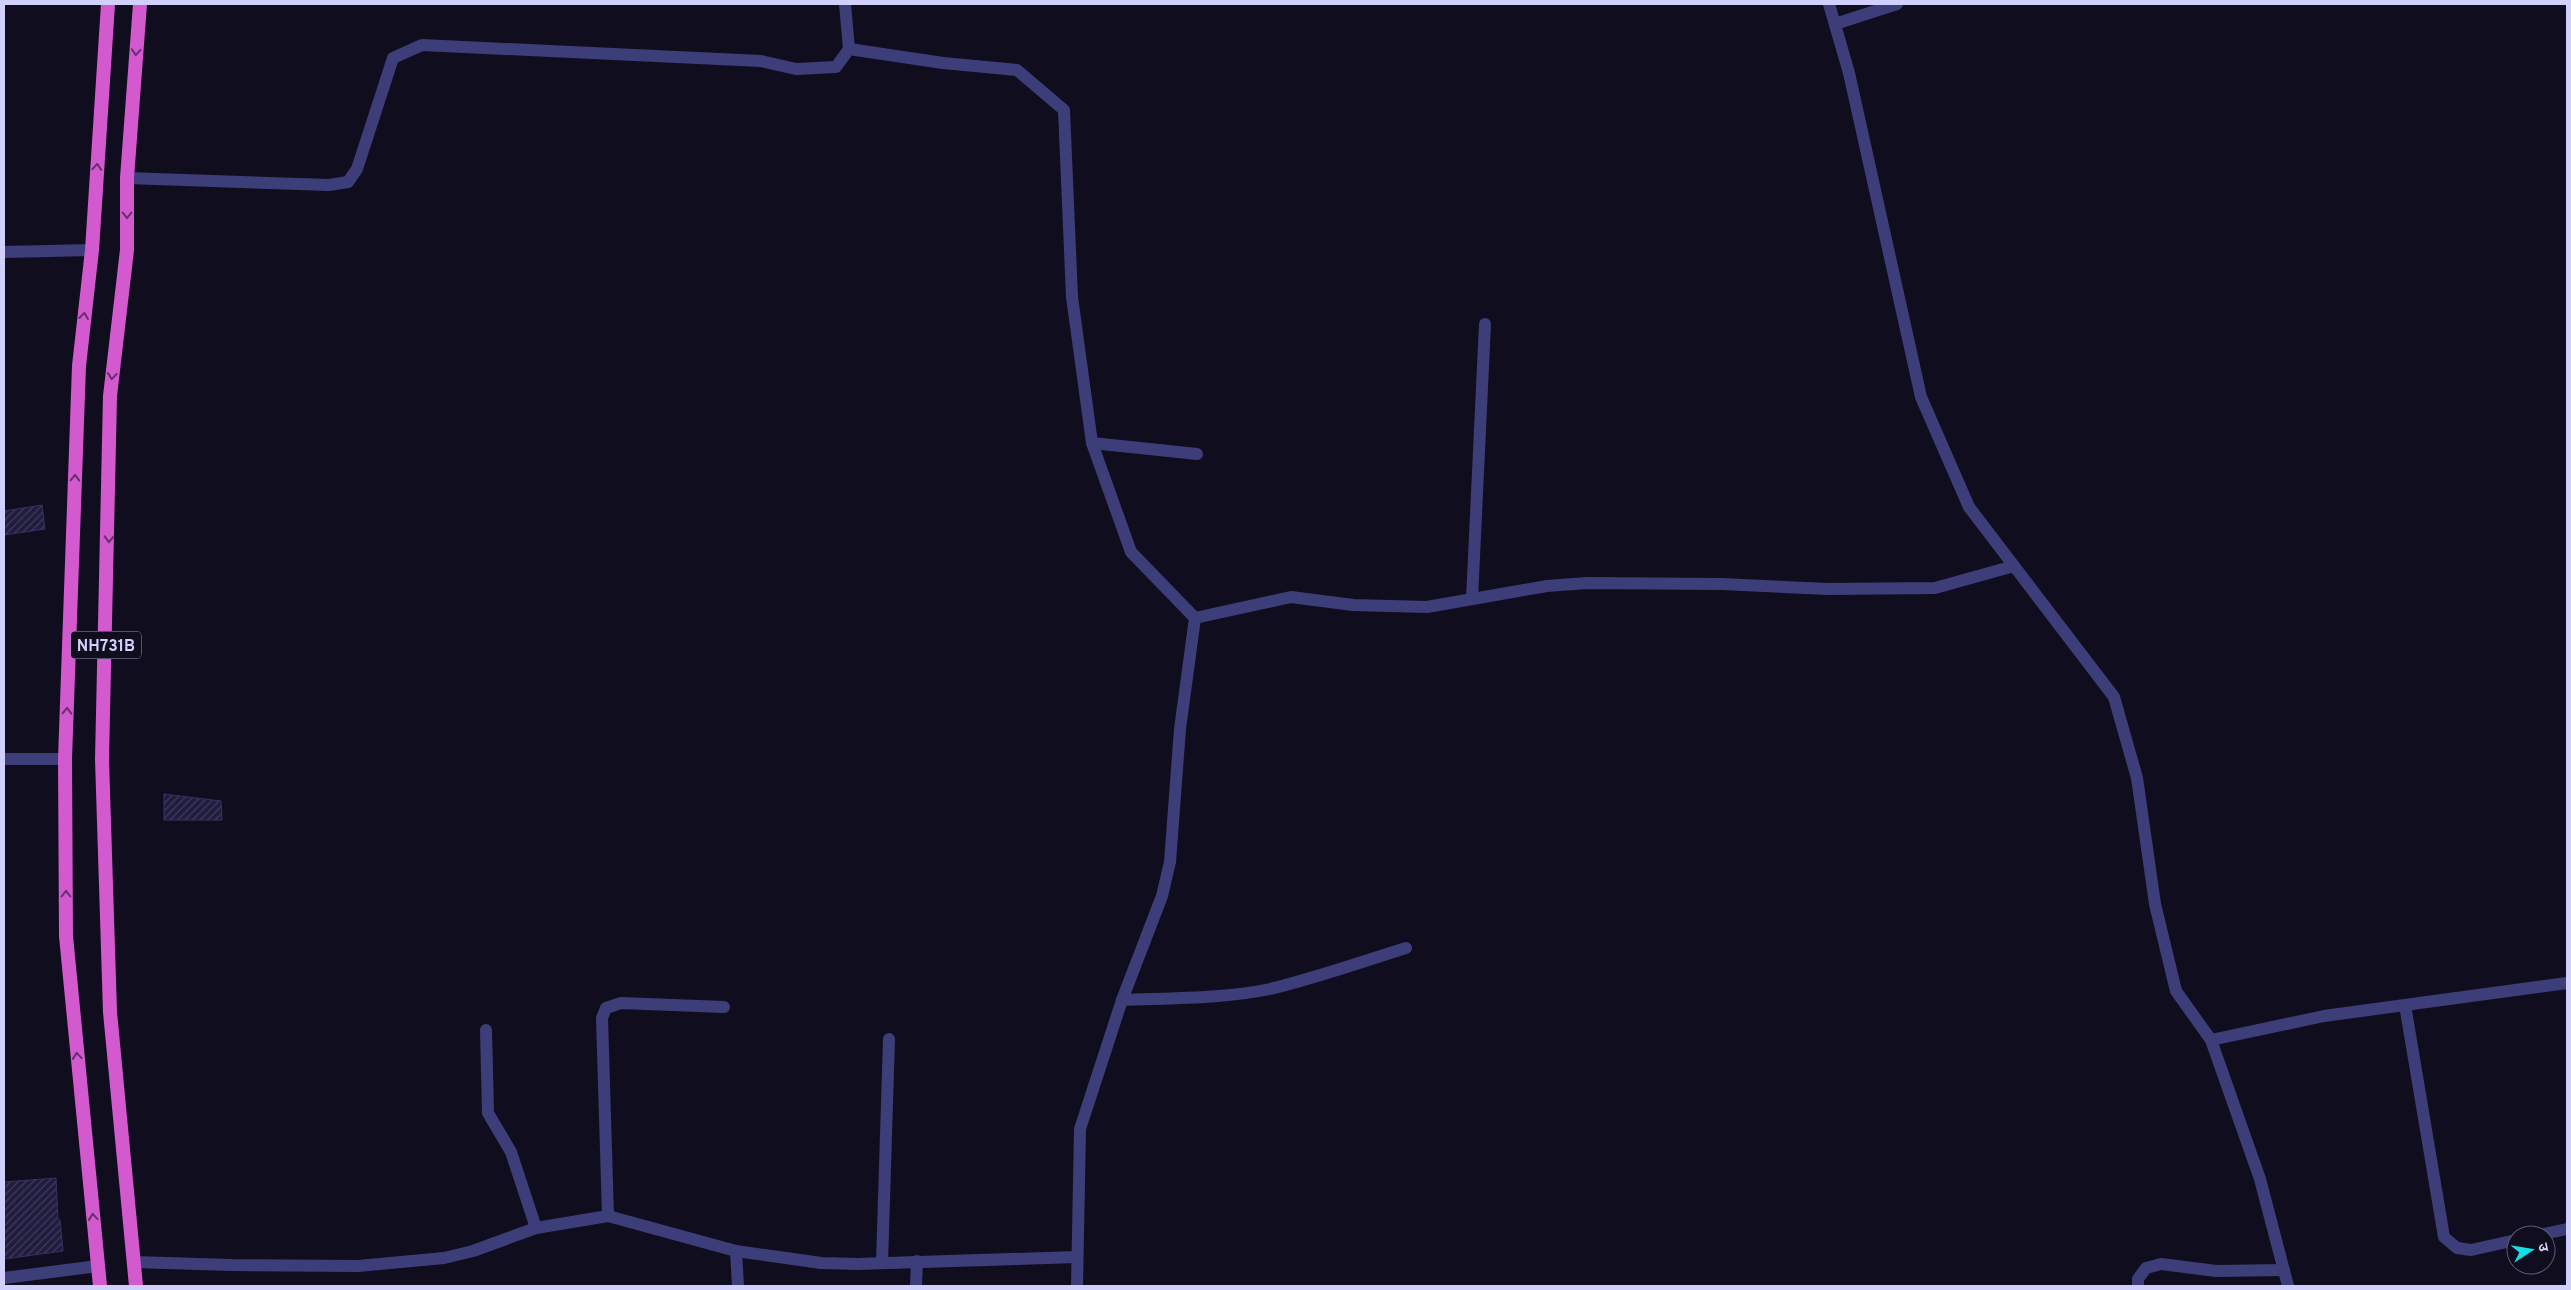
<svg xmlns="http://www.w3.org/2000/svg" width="2571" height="1290" font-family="Overpass,'Noto Sans Devanagari',sans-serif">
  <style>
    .building { fill: url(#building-hatch); stroke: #373068 }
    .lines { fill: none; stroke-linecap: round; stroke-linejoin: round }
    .minor { stroke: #3d3e79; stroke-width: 12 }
    .trunk { stroke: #d25ace; stroke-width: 14 }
    .oneway { stroke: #67306d }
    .labels { text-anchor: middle; stroke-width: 5; stroke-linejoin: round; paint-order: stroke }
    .shield { fill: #100e1e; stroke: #9795b9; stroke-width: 1 }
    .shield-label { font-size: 16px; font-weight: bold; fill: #d1cffb }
  </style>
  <defs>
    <pattern id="building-hatch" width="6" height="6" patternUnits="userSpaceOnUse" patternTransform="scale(1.25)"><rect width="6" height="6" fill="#201c3e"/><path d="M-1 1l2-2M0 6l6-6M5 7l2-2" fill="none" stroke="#3f3c5b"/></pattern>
  </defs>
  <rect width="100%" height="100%" fill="#100e1e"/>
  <!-- building -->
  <g class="building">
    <polygon points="42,505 45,529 4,535 4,511"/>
    <polygon points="164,794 221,801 222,820 164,820"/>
    <polygon points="56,1178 58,1220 60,1220 63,1251 4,1259 4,1182"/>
  </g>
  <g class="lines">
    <!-- minor -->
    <g class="minor">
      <polyline points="1829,4 1849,73 1921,397 1969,507 2114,697 2137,778 2155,904 2176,991 2211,1040 2260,1179 2288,1286"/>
      <polyline points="1835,24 1897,4"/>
      <polyline points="849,49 943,63 1017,70 1064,110 1072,297 1092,443 1131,552 1195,618 1291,597 1353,605 1427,607 1547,586 1587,583 1722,584 1828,589 1935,588 2014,566"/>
      <polyline points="127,178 329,185 348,182 357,169 393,58 422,45 761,61 796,69 836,67 849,49 845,4"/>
      <polyline points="4,252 92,250"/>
      <polyline points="1092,443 1197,454"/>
      <polyline points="1472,599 1485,324"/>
      <polyline points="4,759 65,759"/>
      <path d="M 1122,1000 C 1171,998 1222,999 1270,989 C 1316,978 1361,962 1406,948"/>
      <polyline points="2405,1005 2444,1237 2457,1248 2471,1250 2516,1240"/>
      <polyline points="486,1030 488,1113 511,1152 536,1228"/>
      <polyline points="2211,1040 2324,1016 2567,983"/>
      <polyline points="608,1216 602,1018 606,1008 621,1003 724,1007"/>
      <polyline points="2539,1235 2567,1229"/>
      <polyline points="736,1251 738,1286"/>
      <polyline points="133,1262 232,1265 358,1266 444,1258 473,1251 536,1228 608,1216 736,1251 821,1263 857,1264 1077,1257"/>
      <polyline points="882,1263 889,1039"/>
      <polyline points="4,1278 98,1266"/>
      <polyline points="916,1286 917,1261"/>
      <polyline points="1077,1286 1080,1129 1122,1000 1162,896 1170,862 1180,729 1195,618"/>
      <polyline points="2138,1286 2138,1279 2146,1268 2161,1264 2216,1271 2284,1270"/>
    </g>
    <!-- trunk -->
    <g class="trunk">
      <polyline points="100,1286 66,936 65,759 79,366 92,250 108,4"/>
      <polyline points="136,1286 110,1012 102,759 110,396 127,250 127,178 140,4"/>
    </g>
  </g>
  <!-- one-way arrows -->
  <defs><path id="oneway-chevron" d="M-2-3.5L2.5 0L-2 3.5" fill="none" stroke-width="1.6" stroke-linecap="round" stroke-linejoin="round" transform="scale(1.25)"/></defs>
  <g class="oneway">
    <use href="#oneway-chevron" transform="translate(136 52) rotate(94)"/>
    <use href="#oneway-chevron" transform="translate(97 167) rotate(-86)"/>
    <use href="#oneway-chevron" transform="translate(127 215) rotate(90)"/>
    <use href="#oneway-chevron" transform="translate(84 316) rotate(-83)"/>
    <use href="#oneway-chevron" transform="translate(112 376) rotate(96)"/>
    <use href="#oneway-chevron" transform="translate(75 478) rotate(-88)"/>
    <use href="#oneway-chevron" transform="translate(109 539) rotate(91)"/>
    <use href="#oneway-chevron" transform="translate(67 711) rotate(-88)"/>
    <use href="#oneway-chevron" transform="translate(66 894) rotate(-90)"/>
    <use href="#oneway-chevron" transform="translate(77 1056) rotate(-95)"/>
    <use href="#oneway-chevron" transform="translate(93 1217) rotate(-95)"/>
  </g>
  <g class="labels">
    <!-- shield labels -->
    <rect class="shield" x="71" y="631.5" width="70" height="27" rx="4"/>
    <g class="shield-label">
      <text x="106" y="651">NH731B</text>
    </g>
  </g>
  <!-- border -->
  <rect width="2571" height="1290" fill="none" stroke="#d1cffb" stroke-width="10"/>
  <!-- north arrow -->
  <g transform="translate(2531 1250) rotate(78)"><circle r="24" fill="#100e1e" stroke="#5d5b76"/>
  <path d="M0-4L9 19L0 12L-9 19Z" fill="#13dce4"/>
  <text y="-8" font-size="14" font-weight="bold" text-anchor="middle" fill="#d1cffb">उ</text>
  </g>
</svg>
